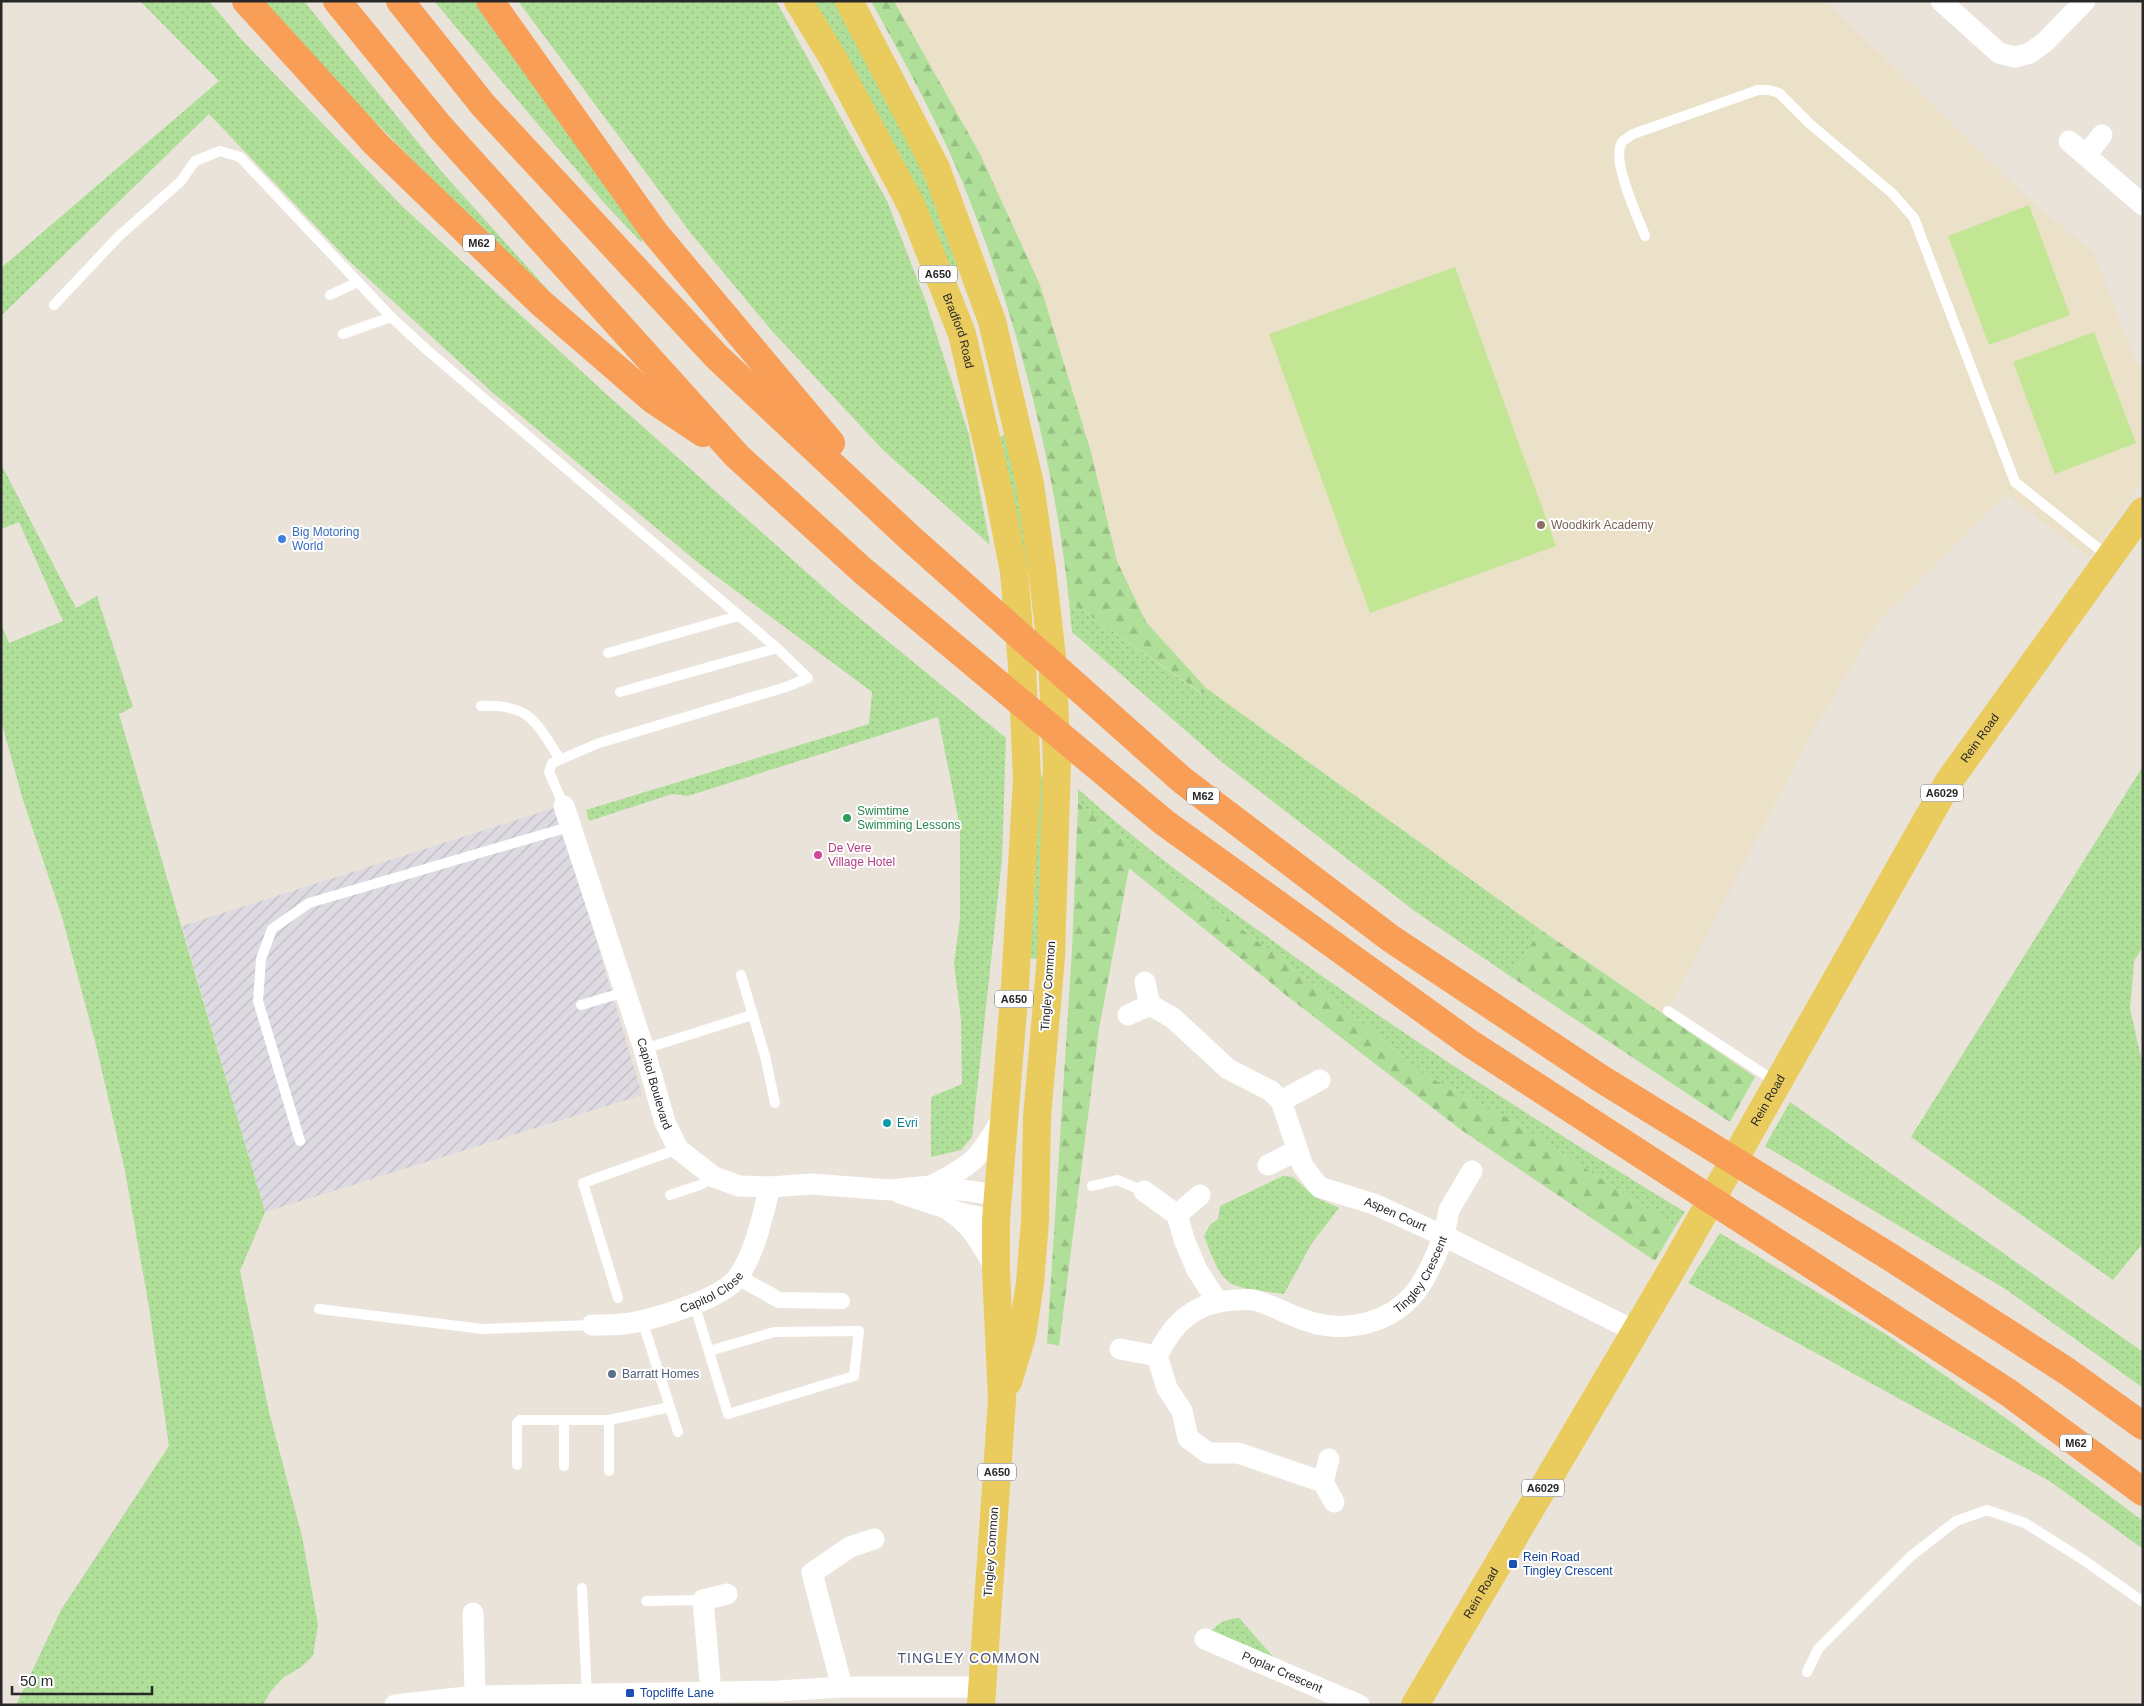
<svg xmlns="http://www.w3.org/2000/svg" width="2144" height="1706" font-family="Helvetica,sans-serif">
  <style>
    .industrial { fill: url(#industrial-furrows) }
    .education { fill: #ebe1c9 }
    .green { fill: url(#green-dots) }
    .forest { fill: url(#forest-firs) }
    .pitch { fill: #c2e694 }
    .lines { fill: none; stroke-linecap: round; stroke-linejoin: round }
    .service { stroke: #fff; stroke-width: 10 }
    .pedestrian { stroke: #fff; stroke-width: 16 }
    .minor { stroke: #fff; stroke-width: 21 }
    .primary { stroke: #eacb5e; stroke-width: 28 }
    .motorway { stroke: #f89e57; stroke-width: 28 }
    .education-dot { fill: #8d6e63; stroke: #fff; stroke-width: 2 }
    .shop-dot { fill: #3f7fe0; stroke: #fff; stroke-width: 2 }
    .leisure-dot { fill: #2e9e5b; stroke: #fff; stroke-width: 2 }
    .hotel-dot { fill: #d1479c; stroke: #fff; stroke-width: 2 }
    .culture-dot { fill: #0f9aa8; stroke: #fff; stroke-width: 2 }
    .service-dot { fill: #5c6f8a; stroke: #fff; stroke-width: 2 }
    .transit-dot { fill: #1a4fb4; stroke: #fff; stroke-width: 2 }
    .labels { text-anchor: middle; stroke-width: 4; stroke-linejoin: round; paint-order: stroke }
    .shield { fill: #fff; stroke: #686868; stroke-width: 1 }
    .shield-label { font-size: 11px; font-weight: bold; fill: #282828 }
    .street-label { font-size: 12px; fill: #282828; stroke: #fff }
    .education-label { font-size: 12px; fill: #785e54; stroke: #fff; text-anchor: start }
    .shop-label { font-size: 12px; fill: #366cbe; stroke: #fff; text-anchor: start }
    .leisure-label { font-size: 12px; fill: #27864d; stroke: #fff; text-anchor: start }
    .hotel-label { font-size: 12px; fill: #b23c85; stroke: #fff; text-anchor: start }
    .culture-label { font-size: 12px; fill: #0d838f; stroke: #fff; text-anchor: start }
    .service-label { font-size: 12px; fill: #4e5e75; stroke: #fff; text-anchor: start }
    .transit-label { font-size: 12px; fill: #164399; stroke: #fff; text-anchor: start }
    .neighbourhood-label { font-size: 14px; letter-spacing: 1px; fill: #4a5276; stroke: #fff }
  </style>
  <defs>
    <pattern id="industrial-furrows" width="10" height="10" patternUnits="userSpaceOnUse" patternTransform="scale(1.25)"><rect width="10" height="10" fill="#dddae2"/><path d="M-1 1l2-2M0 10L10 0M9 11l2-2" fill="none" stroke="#bebbc2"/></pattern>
    <pattern id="green-dots" width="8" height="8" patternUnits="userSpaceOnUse" patternTransform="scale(1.25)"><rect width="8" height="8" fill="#afdf98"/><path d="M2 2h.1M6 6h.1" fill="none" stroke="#97bf83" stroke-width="1.8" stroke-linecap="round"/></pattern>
    <pattern id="forest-firs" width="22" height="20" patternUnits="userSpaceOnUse" patternTransform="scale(1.25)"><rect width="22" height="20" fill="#afdf98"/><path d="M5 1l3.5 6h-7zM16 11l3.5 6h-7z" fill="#97bf83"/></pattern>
  </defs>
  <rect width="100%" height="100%" fill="#eae3da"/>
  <!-- industrial -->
  <polygon class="industrial" points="557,807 642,1095 265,1212 182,926"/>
  <!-- education -->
  <polygon class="education" points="894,1 1826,1 2037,207 2094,252 2135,362 2143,368 2143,481 2089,557 2006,494 1879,620 1805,745 1666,1015 1541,930 1206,688 1146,622 1117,561 1091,452 1040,285 980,154"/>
  <!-- green -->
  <g class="green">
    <polygon points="140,1 209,1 241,39 402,206 604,392 840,602 1006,738 1002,859 972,1137 961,1150 931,1157 931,1097 962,1084 961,1020 954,963 960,919 960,827 938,717 688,796 672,794 589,821 586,810 869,724 872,692 701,565 492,392 348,260 209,114 1,316 1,268 219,81"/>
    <polygon points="257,1 304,1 441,171 548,290 543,293"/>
    <polygon points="434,1 475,1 646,234 641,242 605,204"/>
    <polygon points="518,1 776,1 887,201 926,302 969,435 990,545 883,450 772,331 693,236"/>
    <polygon points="811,1 838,1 928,177 960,265 952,272"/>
    <polygon points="1003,435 1007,435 1036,580 1022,563 1000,437"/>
    <polygon points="1,464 76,608 97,596 133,707 119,714 265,1212 240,1271 269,1412 302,1536 318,1625 313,1656 301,1667 283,1678 271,1691 263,1705 16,1705 61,1610 169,1446 149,1307 125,1171 96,1045 62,917 22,797 1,720 1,624 9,643 63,621 19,522 1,529"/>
    <polygon points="1069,601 1202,694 1206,688 1541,930 1510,976 1416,912 1223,763 1072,632"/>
    <polygon points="2143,766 2143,947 2134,961 2130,1009 2143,1066 2143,1243 2113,1280 1911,1137"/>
    <polygon points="1036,770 1046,780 1039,959 1026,958"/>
    <path d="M 1078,789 C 1138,843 1203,891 1269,938 C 1403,1036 1543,1125 1685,1212 L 1675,1227 L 1510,1119 L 1425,1075 L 1339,1004 L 1078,803 Z"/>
    <polygon points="1790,1102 2143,1352 2143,1388 2007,1290 1765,1146"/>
    <path d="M 1283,1176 L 1293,1177 L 1315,1197 L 1339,1208 L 1312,1243 L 1284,1294 C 1226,1285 1226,1293 1204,1236 L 1210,1225 L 1218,1219 L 1220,1206 Z"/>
    <polygon points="1720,1233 1887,1335 2007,1419 2143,1521 2143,1549 2051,1482 1688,1283"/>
    <path d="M 1239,1618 L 1291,1677 L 1205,1639 C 1216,1625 1222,1619 1239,1618 Z"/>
  </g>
  <!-- forest -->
  <g class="forest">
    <path d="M 871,1 L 894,1 L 980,154 L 1040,285 L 1091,452 L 1117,561 L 1146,622 L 1206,688 L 1203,694 L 1069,601 C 1055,465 1017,318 966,191 C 940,125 905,63 871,1 Z"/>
    <polygon points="1078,803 1339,1004 1425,1075 1510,1119 1675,1227 1655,1261 1460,1129 1287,996 1129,868 1099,1029 1059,1346 1047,1343 1072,950"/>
    <polygon points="1541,930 1755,1077 1730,1122 1510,976"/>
  </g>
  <!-- pitch -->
  <g class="pitch">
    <polygon points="2029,205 2070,315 1989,345 1948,236"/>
    <polygon points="1455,267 1556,546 1370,613 1269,334"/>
    <polygon points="2094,332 2136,443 2055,474 2013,362"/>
  </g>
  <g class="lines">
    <!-- service -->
    <g class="service">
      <path d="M 1645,236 C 1638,217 1609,157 1623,141 C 1626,139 1630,136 1633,134 L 1758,90 L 1769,90 L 1779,93 L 1810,124 L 1892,193 L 1914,218 L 2015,482 L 2109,557"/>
      <polyline points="330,295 358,282"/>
      <polyline points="54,305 118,237 181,181 195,161 220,151 240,157 391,317 427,350 777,648 808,678 786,687 599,743 552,763 549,772 564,806"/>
      <polyline points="343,334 391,317"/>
      <polyline points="608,653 738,616"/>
      <polyline points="620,692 777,648"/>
      <path d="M 481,706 C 530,704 535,721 560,759"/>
      <polyline points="741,975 765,1056 775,1103"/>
      <polyline points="581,1005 625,992"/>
      <polyline points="1668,1011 1776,1082"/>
      <polyline points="644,1049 752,1015"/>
      <polyline points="300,1141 258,1001 261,959 272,929 309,903 572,826"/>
      <polyline points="1092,1186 1117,1180 1144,1191"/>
      <polyline points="670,1195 700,1185 714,1177"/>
      <polyline points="618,1298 583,1183 678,1149"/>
      <polyline points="694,1303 728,1414 854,1376 859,1331 774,1332 709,1351"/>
      <polyline points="319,1309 483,1329 592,1325"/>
      <polyline points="642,1320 678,1432"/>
      <polyline points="517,1465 517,1423 520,1420 609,1420 670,1407"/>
      <polyline points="564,1466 564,1420"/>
      <polyline points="609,1471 609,1420"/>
      <polyline points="582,1588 587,1697"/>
      <polyline points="646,1601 703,1600"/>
      <polyline points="1807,1672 1818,1649 1911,1556 1956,1521 1987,1510 2025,1523 2085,1561 2143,1602"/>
    </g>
    <!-- pedestrian -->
    <polyline class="pedestrian" points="738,1277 779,1300 842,1301"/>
    <!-- minor -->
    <g class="minor">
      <polyline points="1941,1 1999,53 2015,57 2030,53 2045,42 2085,1"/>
      <polyline points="2069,141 2143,205"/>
      <polyline points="2086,155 2102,135"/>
      <path id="s1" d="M 564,806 L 644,1049 L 665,1122 L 678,1149 L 714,1177 L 739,1186 L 770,1187 L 811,1184 L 890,1190 L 931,1186 L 998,1195"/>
      <path id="s2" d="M 1150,1005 L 1173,1018 L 1228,1069 L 1271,1091 L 1281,1101 L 1303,1166 L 1319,1187 L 1374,1204 L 1444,1236 L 1449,1210 L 1472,1171"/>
      <polyline points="1128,1015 1150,1005 1145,982"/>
      <polyline points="1281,1101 1320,1080"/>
      <polyline points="1268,1165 1296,1151"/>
      <path d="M 931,1186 C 974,1164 979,1159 1003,1117"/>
      <polyline points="1144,1191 1177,1215 1200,1195"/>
      <polyline points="900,1193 964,1214 996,1220"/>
      <path d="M 951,1212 C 973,1226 983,1247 996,1270"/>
      <polyline points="1177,1215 1185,1242 1197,1270 1217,1301"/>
      <path id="s3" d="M 592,1325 C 602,1325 613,1325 623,1324 C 650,1321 723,1299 738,1277 C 756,1251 762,1217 770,1187"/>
      <polyline points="1120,1349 1157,1356"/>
      <polyline points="1329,1459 1323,1482 1334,1502"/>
      <path id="s4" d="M 1323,1482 L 1238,1453 L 1208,1453 L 1188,1438 L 1182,1411 L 1167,1388 L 1157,1356 C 1174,1321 1196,1302 1235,1300 C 1241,1300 1248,1299 1254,1300 C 1275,1306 1294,1318 1314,1323 C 1348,1332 1388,1323 1412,1296 C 1427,1279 1435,1257 1444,1236 L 1635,1331"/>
      <polyline points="473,1613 475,1696"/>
      <path id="s5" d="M 1205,1639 L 1359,1705"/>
      <polyline points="842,1687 812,1573 850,1547 874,1539"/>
      <polyline points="711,1692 703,1600 727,1594"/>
      <polyline points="395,1705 475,1696 778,1691 842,1687 982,1687"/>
    </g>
    <!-- primary -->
    <g class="primary">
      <path id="s6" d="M 798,1 L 834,60 L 912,207 L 962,334 L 998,489 L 1014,572 L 1022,666 L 1027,779 L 1015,986 L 996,1220 L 996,1270 L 1002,1400 L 981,1705"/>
      <polyline points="849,1 936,168 992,321 1030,484 1042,569 1052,657 1057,763 1051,957 1037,1117 1035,1221 1030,1283 1022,1336 1008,1382"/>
      <path id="s7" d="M 1415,1705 L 1671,1271 L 1949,781 L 2143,511"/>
    </g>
    <!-- motorway -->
    <g class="motorway">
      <polyline points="246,1 376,144 541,303 652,399 703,433"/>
      <polyline points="337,1 441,128 737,456 862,570 1165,823 1471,1044 2009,1393 2143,1492"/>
      <polyline points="400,1 483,105 717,357 909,537 1182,780 1390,938 1600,1078 1887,1255 2068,1372 2143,1426"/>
      <polyline points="490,1 655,233 831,443"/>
    </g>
  </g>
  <!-- markers -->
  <circle class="education-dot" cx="1541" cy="525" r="5"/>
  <circle class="shop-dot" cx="282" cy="539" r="5"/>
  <circle class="leisure-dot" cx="847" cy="818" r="5"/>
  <circle class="hotel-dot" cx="818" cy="855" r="5"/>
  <circle class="culture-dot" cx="887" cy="1123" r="5"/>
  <circle class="service-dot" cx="612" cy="1374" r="5"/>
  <g class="transit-dot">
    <rect x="1508" y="1559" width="10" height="10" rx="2.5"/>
    <rect x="625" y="1688" width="10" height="10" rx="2.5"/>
  </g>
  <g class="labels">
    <!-- shield labels -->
    <g class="shield">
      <rect x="463" y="234.5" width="32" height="17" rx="4"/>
      <rect x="919" y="265.5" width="38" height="17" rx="4"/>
      <rect x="1921" y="784.5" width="42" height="17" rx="4"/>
      <rect x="1187" y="787.5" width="32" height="17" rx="4"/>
      <rect x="995" y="990.5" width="38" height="17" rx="4"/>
      <rect x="2060" y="1434.5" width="32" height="17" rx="4"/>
      <rect x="978" y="1463.5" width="38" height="17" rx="4"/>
      <rect x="1522" y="1479.5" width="42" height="17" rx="4"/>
    </g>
    <g class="shield-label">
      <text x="479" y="247">M62</text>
      <text x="938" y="278">A650</text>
      <text x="1942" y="797">A6029</text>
      <text x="1203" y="800">M62</text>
      <text x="1014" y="1003">A650</text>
      <text x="2076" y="1447">M62</text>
      <text x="997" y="1476">A650</text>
      <text x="1543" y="1492">A6029</text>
    </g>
    <!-- street labels -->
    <g class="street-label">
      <text dy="4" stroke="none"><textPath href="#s6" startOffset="368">Bradford Road</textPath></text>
      <text dy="4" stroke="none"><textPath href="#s7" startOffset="1120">Rein Road</textPath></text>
      <text transform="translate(1048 986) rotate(-86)" y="4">Tingley Common</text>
      <text dy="4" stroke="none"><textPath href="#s1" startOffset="292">Capitol Boulevard</textPath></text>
      <text dy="4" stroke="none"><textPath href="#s7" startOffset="700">Rein Road</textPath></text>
      <text dy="4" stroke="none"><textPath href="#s2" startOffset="340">Aspen Court</textPath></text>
      <text dy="4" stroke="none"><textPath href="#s4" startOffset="548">Tingley Crescent</textPath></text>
      <text dy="4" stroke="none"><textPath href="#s3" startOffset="126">Capitol Close</textPath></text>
      <text transform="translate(991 1552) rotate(-86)" y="4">Tingley Common</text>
      <text dy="4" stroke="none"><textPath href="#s7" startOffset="130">Rein Road</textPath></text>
      <text dy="4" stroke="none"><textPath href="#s5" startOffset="84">Poplar Crescent</textPath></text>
    </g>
    <!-- education labels -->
    <g class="education-label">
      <text x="1551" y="529">Woodkirk Academy</text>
    </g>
    <!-- shop labels -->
    <g class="shop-label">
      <text x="292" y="536">Big Motoring<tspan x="292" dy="14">World</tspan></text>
    </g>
    <!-- leisure labels -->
    <g class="leisure-label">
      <text x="857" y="815">Swimtime<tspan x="857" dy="14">Swimming Lessons</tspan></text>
    </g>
    <!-- hotel labels -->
    <g class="hotel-label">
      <text x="828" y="852">De Vere<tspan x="828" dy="14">Village Hotel</tspan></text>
    </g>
    <!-- culture labels -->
    <g class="culture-label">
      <text x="897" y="1127">Evri</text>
    </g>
    <!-- service labels -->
    <g class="service-label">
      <text x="622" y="1378">Barratt Homes</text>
    </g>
    <!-- transit labels -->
    <g class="transit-label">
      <text x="1523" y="1561">Rein Road<tspan x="1523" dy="14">Tingley Crescent</tspan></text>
      <text x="640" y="1697">Topcliffe Lane</text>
    </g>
    <!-- neighbourhood labels -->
    <g class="neighbourhood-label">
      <text x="969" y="1663">TINGLEY COMMON</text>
    </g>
  </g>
  <!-- border -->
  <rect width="2144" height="1706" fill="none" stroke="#282828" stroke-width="5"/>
  <!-- scale -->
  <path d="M12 1686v8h140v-8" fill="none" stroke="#282828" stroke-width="2.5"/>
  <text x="20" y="1686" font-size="15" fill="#282828" stroke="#ffffff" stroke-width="4" paint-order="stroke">50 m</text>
</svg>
